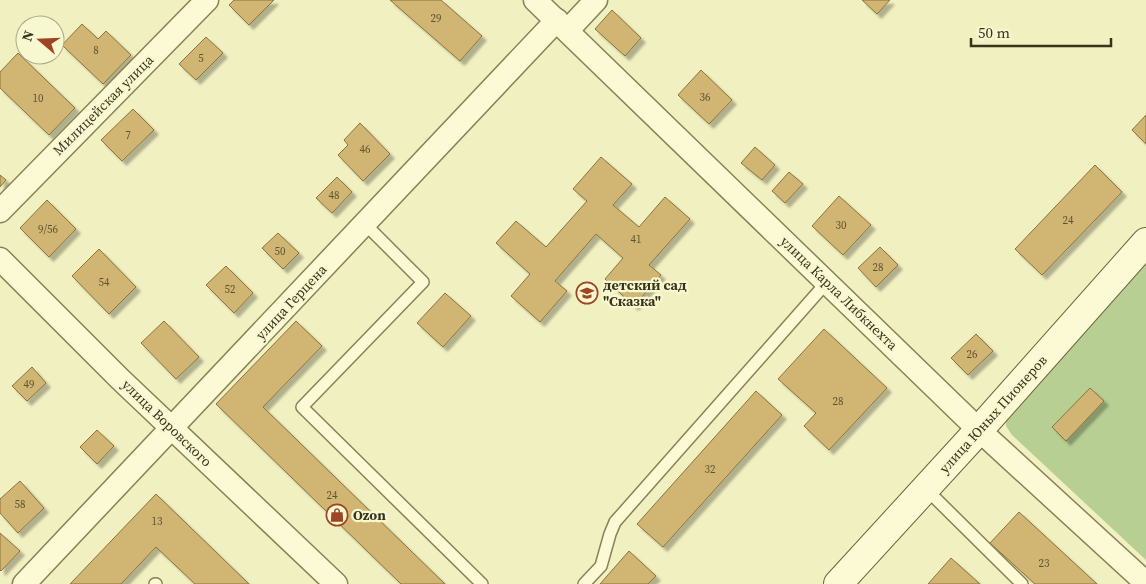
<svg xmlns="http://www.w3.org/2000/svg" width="1146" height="584" font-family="'Source Serif 4',serif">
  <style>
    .green { fill: #b7cf93 }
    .building { fill: #d1b573; stroke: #8c723b; filter: url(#shadow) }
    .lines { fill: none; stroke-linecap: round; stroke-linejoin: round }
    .lane-casing { stroke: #8b8157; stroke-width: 14 }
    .street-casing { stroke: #8b8157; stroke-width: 25 }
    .secondary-casing { stroke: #6d623a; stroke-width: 30 }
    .lane { stroke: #fbfad4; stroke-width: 11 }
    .street { stroke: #fbfad4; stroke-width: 22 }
    .secondary { stroke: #fbfad4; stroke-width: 28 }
    .labels { text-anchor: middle; stroke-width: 4.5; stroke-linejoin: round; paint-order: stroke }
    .number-label { font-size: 11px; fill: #5f5432 }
    .street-label { font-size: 14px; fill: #39331c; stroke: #f8f8d0 }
    .poi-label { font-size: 14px; font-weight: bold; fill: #39331c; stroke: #f8f8d0; text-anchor: start }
  </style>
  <defs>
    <filter id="shadow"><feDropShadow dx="4.5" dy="4.5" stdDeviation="1" flood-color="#0004"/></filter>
  </defs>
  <rect width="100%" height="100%" fill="#f1f0c0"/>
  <!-- green -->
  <polygon class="green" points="1146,259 1146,560 1012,435 1006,426 1006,418"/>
  <!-- building -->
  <g class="building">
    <polygon points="234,0 274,0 249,25 229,5"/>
    <polygon points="390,0 441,0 482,36 460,61"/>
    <polygon points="862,0 890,0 877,14"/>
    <polygon points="612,10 641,38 625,56 595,29"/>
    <polygon points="82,24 98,39 106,31 131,55 103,84 62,45"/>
    <polygon points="206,37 223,53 196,80 179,64"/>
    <polygon points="18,53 75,108 49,135 0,88 0,72"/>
    <polygon points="701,70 732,100 709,124 678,95"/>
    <polygon points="133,109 154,130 122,161 101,140"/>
    <polygon points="1146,115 1146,144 1132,130"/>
    <polygon points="360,123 390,154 363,181 338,155 348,145 344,140"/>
    <polygon points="755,147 775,165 762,180 741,163"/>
    <polygon points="601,157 632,184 613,205 639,227 665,197 690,219 649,265 661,275 634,306 605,279 623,258 596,234 555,281 567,291 540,322 511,296 530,274 496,243 516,221 546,247 587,201 573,189"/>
    <polygon points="1095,165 1122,192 1042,275 1015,249"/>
    <polygon points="789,172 803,184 785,203 772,191"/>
    <polygon points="0,175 6,180 0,187"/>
    <polygon points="337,177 352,192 332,213 316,198"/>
    <polygon points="839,196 871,225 843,255 812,226"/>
    <polygon points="47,200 76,229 49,257 20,228"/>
    <polygon points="278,233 299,253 283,269 262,248"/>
    <polygon points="880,247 898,265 876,287 858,268"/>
    <polygon points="99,249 136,287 109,314 72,276"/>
    <polygon points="226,266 253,293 234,313 206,285"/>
    <polygon points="445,293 471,316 443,347 417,323"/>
    <polygon points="164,321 199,357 176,379 141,343"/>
    <polygon points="296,321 322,346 263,407 445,584 401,584 216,404"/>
    <polygon points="824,329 887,388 829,450 804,426 816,413 778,379"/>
    <polygon points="976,334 993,351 968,375 951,358"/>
    <polygon points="32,367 46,383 27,401 12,386"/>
    <polygon points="1090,388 1104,401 1066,441 1052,427"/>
    <polygon points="756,391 782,415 663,547 637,524"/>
    <polygon points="97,430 114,446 97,464 80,447"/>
    <polygon points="20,481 44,508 18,533 0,513 0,499"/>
    <polygon points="156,494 249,584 195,584 156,547 121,584 70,584"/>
    <polygon points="1019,512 1097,584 1035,584 990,543"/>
    <polygon points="0,533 20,551 1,571 0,570"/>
    <polygon points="629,551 656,576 648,584 600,584"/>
    <polygon points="951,558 980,584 928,584"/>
  </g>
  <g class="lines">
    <!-- lane casing -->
    <g class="lane-casing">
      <g id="lane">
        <polyline points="365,224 423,282 302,407 482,584"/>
        <polyline points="926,489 1022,584"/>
        <polyline points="155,584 156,584"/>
        <polyline points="584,584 601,566 610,534 615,522 827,282"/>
      </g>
    </g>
    <!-- street casing -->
    <g class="street-casing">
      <g id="street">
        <polyline points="535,0 979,430 1146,583"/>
        <polyline points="568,30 596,0"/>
        <polyline points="0,211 207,0"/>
        <polyline points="0,259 120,379 336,584"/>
        <polyline points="24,584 557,20"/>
      </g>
    </g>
    <!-- secondary casing -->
    <g class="secondary-casing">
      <polyline id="secondary" points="838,584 979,430 1146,242"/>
    </g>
    <!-- lane -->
    <use href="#lane" class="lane"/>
    <!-- street -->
    <use href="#street" class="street"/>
    <!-- secondary -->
    <use href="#secondary" class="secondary"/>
  </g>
  <!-- icons -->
  <defs>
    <g id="school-ring" transform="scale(1.125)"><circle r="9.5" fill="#f8f8d0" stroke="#9e4523" stroke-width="1.5"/><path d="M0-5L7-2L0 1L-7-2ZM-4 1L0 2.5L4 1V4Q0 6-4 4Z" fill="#9e4523"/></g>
    <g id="shop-ring" transform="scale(1.125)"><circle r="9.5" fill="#f8f8d0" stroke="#9e4523" stroke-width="1.5"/><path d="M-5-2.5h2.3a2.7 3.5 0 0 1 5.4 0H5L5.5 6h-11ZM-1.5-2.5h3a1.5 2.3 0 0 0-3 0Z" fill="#9e4523"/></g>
  </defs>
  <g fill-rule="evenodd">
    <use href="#school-ring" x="587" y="293"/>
    <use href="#shop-ring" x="337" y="515"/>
  </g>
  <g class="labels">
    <!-- number labels -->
    <g class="number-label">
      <text x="436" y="22">29</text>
      <text x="96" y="54">8</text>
      <text x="201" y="62">5</text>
      <text x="705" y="101">36</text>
      <text x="38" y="102">10</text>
      <text x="128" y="139">7</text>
      <text x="365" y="153">46</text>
      <text x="334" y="199">48</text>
      <text x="1068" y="224">24</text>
      <text x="841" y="229">30</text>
      <text x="48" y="233">9/56</text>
      <text x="636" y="243">41</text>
      <text x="280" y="255">50</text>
      <text x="878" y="271">28</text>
      <text x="104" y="286">54</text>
      <text x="230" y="293">52</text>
      <text x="972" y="358">26</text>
      <text x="29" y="388">49</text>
      <text x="838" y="405">28</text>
      <text x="710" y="473">32</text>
      <text x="332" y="499">24</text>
      <text x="20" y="508">58</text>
      <text x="157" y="525">13</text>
      <text x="1044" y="567">23</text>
    </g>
    <!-- street labels -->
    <g class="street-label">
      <text transform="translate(103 105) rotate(-45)" y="5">Милицейская улица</text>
      <text transform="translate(839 293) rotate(44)" y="5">улица Карла Либкнехта</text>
      <text transform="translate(291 302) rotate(-47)" y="5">улица Герцена</text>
      <text transform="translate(993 414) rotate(-48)" y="5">улица Юных Пионеров</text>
      <text transform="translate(167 423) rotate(44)" y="5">улица Воровского</text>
    </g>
    <!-- poi labels -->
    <g class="poi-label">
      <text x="603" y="290">детский сад<tspan x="603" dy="16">"Сказка"</tspan></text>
      <text x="353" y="520">Ozon</text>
    </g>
  </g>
  <!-- north arrow -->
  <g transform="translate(40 40) rotate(289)"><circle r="24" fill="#f8f8d0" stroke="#aca988"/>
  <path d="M0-4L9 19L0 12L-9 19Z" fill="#9e4523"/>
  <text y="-8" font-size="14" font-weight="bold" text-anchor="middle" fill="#39331c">N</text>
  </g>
  <!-- scale -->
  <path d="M971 38v8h140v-8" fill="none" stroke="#39331c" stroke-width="2.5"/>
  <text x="978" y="38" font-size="15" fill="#39331c" stroke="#f8f8d0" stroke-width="4" paint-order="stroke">50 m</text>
</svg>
